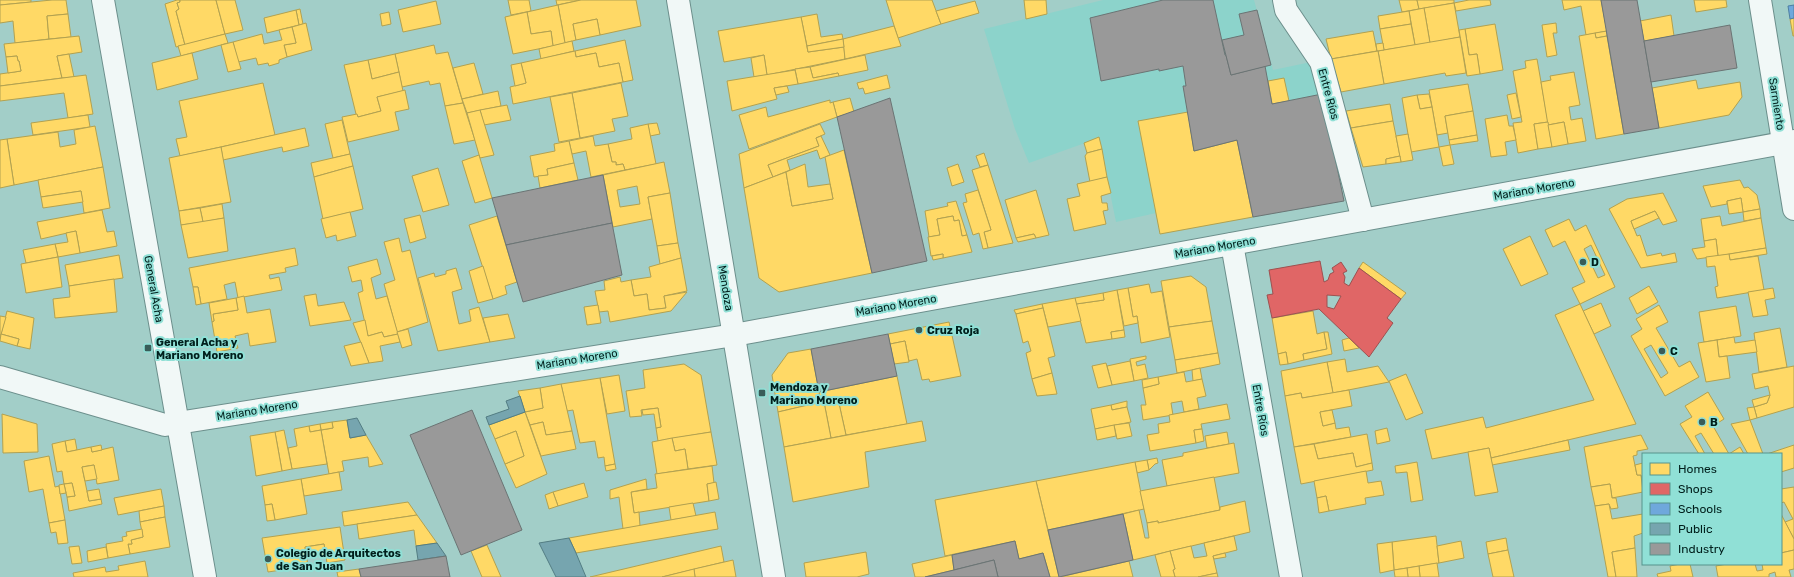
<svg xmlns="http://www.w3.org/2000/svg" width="1794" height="577" font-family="Rubik,sans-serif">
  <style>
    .built { fill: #8cd3cb }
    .homes { fill: #ffd966; stroke: #b2a150; fill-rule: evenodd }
    .shops { fill: #e06666; stroke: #9d5150; fill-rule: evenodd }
    .schools { fill: #6fa8dc; stroke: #4e7fa2 }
    .public { fill: #76a5af; stroke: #537d83 }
    .industry { fill: #999; stroke: #6b7474 }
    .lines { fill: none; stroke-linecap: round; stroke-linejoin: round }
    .minor-casing { stroke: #6c8f8c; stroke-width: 24 }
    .minor { stroke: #f1f8f7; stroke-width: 22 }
    .poi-dot { fill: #395c58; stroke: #90e0d6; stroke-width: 1.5 }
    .labels { text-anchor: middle; stroke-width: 4; stroke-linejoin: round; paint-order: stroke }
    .street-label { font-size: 11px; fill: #001f1c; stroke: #90e0d6 }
    .poi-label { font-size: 11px; font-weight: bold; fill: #001f1c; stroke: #90e0d6; text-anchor: start }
  </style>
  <rect width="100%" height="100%" fill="#a2cec8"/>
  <!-- built -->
  <polygon class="built" points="1103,0 1254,0 1273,70 1311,62 1344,201 1160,234 1156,213 1116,222 1099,138 1029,163 1015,129 984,29"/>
  <!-- homes -->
  <g class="homes">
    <polygon points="0,0 31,0 31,2 0,5"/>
    <polygon points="52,0 66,0 68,14 47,16 49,39 15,43 13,21 0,23 0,5"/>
    <polygon points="177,0 180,0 180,2 177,3 179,9 176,11 185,45 176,47 165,4"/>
    <polygon points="180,0 216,0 225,34 185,45 176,11 179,9 177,3 180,2"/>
    <polygon points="216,0 235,0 243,30 225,34"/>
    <polygon points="508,0 529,0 531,11 511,15"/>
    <polygon points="556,0 581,0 557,5"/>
    <polygon points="581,0 636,0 641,26 600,35 597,19 573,24 576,40 565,43 558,5"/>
    <polygon points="886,0 932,0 941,24 898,38"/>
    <polygon points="1024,0 1046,0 1047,14 1026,19"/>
    <polygon points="1399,0 1417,0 1419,9 1402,12"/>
    <polygon points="1417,0 1454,0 1454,3 1419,9"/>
    <polygon points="1469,0 1490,0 1491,5 1456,11 1454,3"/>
    <polygon points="1562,0 1601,0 1607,31 1586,35 1581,6 1564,10"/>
    <polygon points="1694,0 1726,0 1727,7 1696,12"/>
    <polygon points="436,1 441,24 403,32 398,10"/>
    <polygon points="975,1 979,13 941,24 936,11"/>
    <polygon points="1454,3 1460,37 1430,43 1424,8"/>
    <polygon points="558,5 565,43 553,46 551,31 531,34 527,12"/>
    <polygon points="1424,8 1430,43 1415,45 1409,11"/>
    <polygon points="300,9 303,24 299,25 296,10"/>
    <polygon points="296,10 299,25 267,33 264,18"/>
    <polygon points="1409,11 1411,24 1380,29 1378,16"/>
    <polygon points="389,12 391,24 382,26 380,14"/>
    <polygon points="527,12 531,34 551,31 553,46 513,54 505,17"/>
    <polygon points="68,14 71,37 49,39 47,16"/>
    <polygon points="817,14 821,37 842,34 843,39 807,46 801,17"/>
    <polygon points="1671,15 1674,36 1644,41 1640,21"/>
    <polygon points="801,17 808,52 844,47 845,59 767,75 764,55 724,62 718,31"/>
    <polygon points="1794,18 1794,36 1793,36 1790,19"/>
    <polygon points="597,19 600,35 576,40 573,24"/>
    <polygon points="306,23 312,50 287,57 284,45 296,43 292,27"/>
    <polygon points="1556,23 1557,33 1553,33 1557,55 1547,57 1542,25"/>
    <polygon points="1411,24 1415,45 1384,50 1380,29"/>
    <polygon points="1495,24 1503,70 1480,74 1477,54 1469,55 1465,29"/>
    <polygon points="894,26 901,46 845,59 843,39"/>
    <polygon points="292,27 296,43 284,45 287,57 279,60 279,63 269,66 268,63 258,65 256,58 238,62 233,42 262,34 264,44 282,40 279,30"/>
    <polygon points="1465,29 1469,55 1477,54 1480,74 1467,76 1459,30"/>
    <polygon points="1373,31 1377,51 1331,59 1326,39"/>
    <polygon points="1607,31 1607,36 1596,38 1595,33"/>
    <polygon points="1595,33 1596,38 1607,36 1624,134 1596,139 1579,36"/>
    <polygon points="225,34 228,43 181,56 178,46"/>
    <polygon points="79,36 82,52 57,56 62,78 0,86 0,74 21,71 19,61 18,61 17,56 6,57 4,44"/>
    <polygon points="1460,37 1466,73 1446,76 1445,73 1384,84 1378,51"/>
    <polygon points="843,39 844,47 808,52 807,46"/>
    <polygon points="625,40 633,80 623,82 619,63 599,67 596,53 576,57 575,51"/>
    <polygon points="572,41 574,51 541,59 539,49"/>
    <polygon points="233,42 241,69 228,72 221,45"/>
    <polygon points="1383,43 1384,50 1377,51 1376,44"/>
    <polygon points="434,45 436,54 448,52 463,103 445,106 440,83 430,85 429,81 402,87 395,54"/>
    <polygon points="575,51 576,57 596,53 599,67 619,63 623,82 513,104 510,87 526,83 521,63"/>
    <polygon points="1378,51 1384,84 1341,92 1331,59"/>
    <polygon points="192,53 198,79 157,90 152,63"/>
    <polygon points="69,54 74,77 62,78 57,56"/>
    <polygon points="395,54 399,72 372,79 368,60"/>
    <polygon points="764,55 767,75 754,77 751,58"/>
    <polygon points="865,55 868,70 839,76 838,73 813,78 810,67"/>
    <polygon points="17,56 18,61 19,61 21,71 8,73 6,57"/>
    <polygon points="1537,59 1548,122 1534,124 1538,149 1518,153 1513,123 1522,122 1513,71 1526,68 1525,61"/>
    <polygon points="368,60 372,79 399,72 403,91 377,97 381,111 358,117 356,114 344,65"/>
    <polygon points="474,63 483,94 462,99 453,68"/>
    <polygon points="521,63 526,83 515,86 511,65"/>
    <polygon points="810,67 813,78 838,73 839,76 798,84 795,69"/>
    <polygon points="795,70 798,84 774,88 777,99 732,111 727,81"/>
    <polygon points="1574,72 1580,105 1569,107 1571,120 1582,118 1586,141 1568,144 1564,122 1548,125 1541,82 1551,80 1550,76"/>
    <polygon points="86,75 93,114 68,118 64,93 0,101 0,86"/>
    <polygon points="887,75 890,88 865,94 863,88 859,89 857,83"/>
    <polygon points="1284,78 1289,101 1272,104 1268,81"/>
    <polygon points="1696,80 1698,89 1740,82 1742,97 1729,115 1659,128 1652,88"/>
    <polygon points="263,83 275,135 180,156 176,139 187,137 179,101"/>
    <polygon points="621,83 628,116 612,119 615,131 580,138 572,93"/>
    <polygon points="1468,84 1473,111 1445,116 1448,133 1437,135 1429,90"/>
    <polygon points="787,86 789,92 776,95 774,88"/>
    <polygon points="405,90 409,109 395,112 399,130 348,142 342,117 357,114 358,117 381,111 377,97"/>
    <polygon points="498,91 501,106 467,113 462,99"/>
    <polygon points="572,93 580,138 559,142 550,97"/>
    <polygon points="1516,93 1521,117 1512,119 1507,95"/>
    <polygon points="1429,94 1432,107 1420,109 1417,95"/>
    <polygon points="1417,95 1420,109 1432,107 1439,147 1411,152 1402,98"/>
    <polygon points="850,98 854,112 837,117 833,102"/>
    <polygon points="830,100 830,103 833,102 837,117 749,149 739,115 766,107 768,117"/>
    <polygon points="463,103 475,140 454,144 445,106"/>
    <polygon points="1390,104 1393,121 1351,128 1346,111"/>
    <polygon points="507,105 511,120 484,125 480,110"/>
    <polygon points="480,110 494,155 480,158 467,113"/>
    <polygon points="1473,111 1477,135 1449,140 1445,116"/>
    <polygon points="1188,112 1194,151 1237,140 1253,217 1160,234 1138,121"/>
    <polygon points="88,115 90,127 33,135 31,123"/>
    <polygon points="1507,115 1509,126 1513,126 1516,140 1505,142 1507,155 1491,157 1485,119"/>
    <polygon points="342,120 350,154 333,158 325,124"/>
    <polygon points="1393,121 1400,156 1386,159 1386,164 1363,167 1351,128"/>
    <polygon points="1548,122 1552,147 1538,149 1534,124"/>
    <polygon points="1564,122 1568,144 1552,147 1548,125"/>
    <polygon points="657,123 660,134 650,136 648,124"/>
    <polygon points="648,124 656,164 625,170 623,164 616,165 616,162 612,162 608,144 632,139 630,128"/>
    <polygon points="820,124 825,134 816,138 819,146 768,165 773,177 744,188 739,154"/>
    <polygon points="95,126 103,167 14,185 7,139 58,132 60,147 76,144 74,130"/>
    <polygon points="305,128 309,146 283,152 282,147 223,160 221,147"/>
    <polygon points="1408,134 1413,160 1401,162 1396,136"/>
    <polygon points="1477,135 1478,141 1450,145 1449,140"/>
    <polygon points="593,136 595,146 608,144 612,162 616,162 616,165 623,164 625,170 591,177 586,151 572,154 569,141"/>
    <polygon points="821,136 830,155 820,159 817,150 787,160 790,170 773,177 768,165 819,146 816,138"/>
    <polygon points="1099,137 1102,149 1087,153 1084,143"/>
    <polygon points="7,139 14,185 0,188 0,140"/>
    <polygon points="569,141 574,163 547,169 548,175 534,177 530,156 555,151 554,144"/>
    <polygon points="1450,145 1454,164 1443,166 1439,147"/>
    <polygon points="221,147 231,202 179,211 169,158"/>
    <polygon points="1102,149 1107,177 1090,182 1085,156 1087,153"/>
    <polygon points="844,150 872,273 779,292 759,278 744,188 786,172 792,206 833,199 825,157"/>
    <polygon points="984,153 988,165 980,167 976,156"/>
    <polygon points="350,154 353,166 314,177 311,163"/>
    <polygon points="479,155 492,198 475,203 462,161"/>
    <polygon points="1400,156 1401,162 1386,164 1386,159"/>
    <path d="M 664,162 L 670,193 L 648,197 L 652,219 L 613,227 L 603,175 ZM 637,186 L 640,204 L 620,207 L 617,190 Z"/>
    <polygon points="574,163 578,180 540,188 538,176 548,175 547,169"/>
    <polygon points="805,164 808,187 830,184 833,199 792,206 786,172"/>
    <polygon points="958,164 964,182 952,186 947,168"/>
    <polygon points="988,165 1013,243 988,248 984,232 991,230 972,170"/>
    <polygon points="353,166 363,209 323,219 314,177"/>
    <polygon points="103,167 110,208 84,213 81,191 41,197 38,180"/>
    <polygon points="438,168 449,205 423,212 412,176"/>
    <polygon points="1107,177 1111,193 1101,196 1102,203 1107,203 1108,210 1103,211 1106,224 1074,231 1067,199 1080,196 1077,184"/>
    <polygon points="1740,180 1744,188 1748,187 1757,195 1760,209 1743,212 1741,198 1727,201 1727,204 1711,207 1703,186"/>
    <polygon points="978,190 991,230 984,232 988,248 983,249 979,233 973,235 963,203 967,202 965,194"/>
    <polygon points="1036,190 1049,235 1036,238 1034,234 1016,238 1005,200"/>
    <polygon points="81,191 83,202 43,208 41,197"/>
    <polygon points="670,193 678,243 657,246 648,197"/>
    <polygon points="1663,193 1677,221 1663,225 1655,211 1631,221 1637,236 1640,235 1647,256 1661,253 1662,256 1675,253 1677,262 1641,268 1609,209 1627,199"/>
    <polygon points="1741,198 1743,212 1729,214 1727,201"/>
    <polygon points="956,201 967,235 962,236 959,220 954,221 953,216 937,219 940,235 929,237 925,211 948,206 947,203"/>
    <polygon points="222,204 224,218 203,222 200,208"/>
    <polygon points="200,208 203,222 181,225 179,211"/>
    <polygon points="1760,209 1761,218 1744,221 1743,212"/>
    <polygon points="102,210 107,232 114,231 117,246 80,253 76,231 41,239 37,222"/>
    <polygon points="1655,211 1659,218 1634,229 1631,221"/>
    <polygon points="350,212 356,236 337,241 336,235 326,238 321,219"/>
    <polygon points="420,215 426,238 410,243 404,219"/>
    <polygon points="497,216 517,282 505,286 507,294 493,299 469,225"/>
    <polygon points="953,216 954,221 959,220 962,236 967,235 972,252 943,258 943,254 931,256 928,237 940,235 937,219"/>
    <polygon points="1720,216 1722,226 1761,218 1766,248 1718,256 1716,239 1704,241 1701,219"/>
    <polygon points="224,218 228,251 188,258 181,225"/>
    <path d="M 1569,219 L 1575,231 L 1586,225 L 1615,287 L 1580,304 L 1572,288 L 1585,282 L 1565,241 L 1553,247 L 1545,230 ZM 1591,245 L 1605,275 L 1598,278 L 1584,249 Z"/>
    <polygon points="76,231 80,253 58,257 55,244 68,242 66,233"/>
    <polygon points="1034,234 1036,238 1018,242 1016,238"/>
    <polygon points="1530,236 1548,274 1521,286 1503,249"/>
    <polygon points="399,238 402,252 410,250 428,322 397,332 384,284 395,280 384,242"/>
    <polygon points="1716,239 1718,256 1697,259 1692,249 1705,247 1704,241"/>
    <polygon points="678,243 681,258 660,264 657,246"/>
    <polygon points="55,244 58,257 26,263 23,250"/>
    <polygon points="295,248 298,265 285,268 286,272 269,275 270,279 279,277 282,290 238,298 235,282 224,285 227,299 201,304 198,287 193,287 189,268"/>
    <polygon points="1766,248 1767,254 1730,260 1729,254"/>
    <polygon points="943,254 943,258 933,260 932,256"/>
    <polygon points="1729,254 1730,260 1758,256 1764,290 1717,298 1715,287 1718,286 1715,266 1707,267 1706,257"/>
    <polygon points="119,255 123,278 69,286 65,265"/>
    <polygon points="58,257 62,287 26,293 21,264"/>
    <polygon points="681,258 687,291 664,296 666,308 649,310 647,294 634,296 631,280 651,277 649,267"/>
    <polygon points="377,259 381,274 371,278 376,299 387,296 398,334 384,337 382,332 368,336 358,293 363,291 361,280 352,282 348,267"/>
    <polygon points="1363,262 1406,293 1401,299 1359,268"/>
    <polygon points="483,266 493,299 478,303 469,271"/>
    <polygon points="456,268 462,289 452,292 459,324 471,321 469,310 479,307 490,342 438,351 418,278 434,273 435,277 446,274 446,271"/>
    <polygon points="1191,276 1206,287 1212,321 1169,327 1161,281"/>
    <polygon points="620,277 621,282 631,280 634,296 647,294 649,310 666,308 664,296 687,292 671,311 610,322 608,311 599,312 595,291 605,290 604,281"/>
    <polygon points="114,279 117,312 55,318 53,299 70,297 69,286"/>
    <polygon points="1149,284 1151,293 1162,291 1170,337 1141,343 1137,316 1133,317 1128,288"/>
    <polygon points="1649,286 1658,302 1637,314 1629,298"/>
    <polygon points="193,287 198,287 201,304 196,305"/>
    <polygon points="1128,288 1133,317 1137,316 1138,323 1124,326 1117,290"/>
    <polygon points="1773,288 1775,298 1765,300 1768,315 1753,317 1748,292"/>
    <polygon points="1117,290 1124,330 1111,332 1112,339 1086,343 1076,304 1104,300 1103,293"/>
    <polygon points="1103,293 1104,300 1076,304 1075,298"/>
    <polygon points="316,294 318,306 344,302 351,320 310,326 304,296"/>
    <polygon points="244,296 247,313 270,309 276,342 250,346 248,333 235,336 238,348 217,352 212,322 214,321 213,314 238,310 236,298"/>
    <polygon points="236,298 238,310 213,314 214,321 212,322 209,303"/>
    <polygon points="1075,298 1081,321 1048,327 1042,304"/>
    <polygon points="1601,303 1611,326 1594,334 1583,311"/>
    <polygon points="1042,304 1043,308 1016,314 1014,310"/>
    <polygon points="1580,304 1636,424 1491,458 1489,448 1432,459 1425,430 1483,417 1486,428 1594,400 1555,315"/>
    <polygon points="598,305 601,323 587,325 584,307"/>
    <path d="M 1659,305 L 1668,322 L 1656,328 L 1679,367 L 1690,361 L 1699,377 L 1665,396 L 1631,336 L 1642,329 L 1636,319 ZM 1651,345 L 1668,373 L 1661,378 L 1644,349 Z"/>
    <polygon points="1736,306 1741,336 1704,342 1699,312"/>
    <polygon points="1043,308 1055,356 1048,358 1052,373 1032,379 1026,353 1031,351 1028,341 1023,343 1016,314"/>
    <polygon points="7,311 34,318 30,349 17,346 19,339 1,334"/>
    <polygon points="1313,311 1317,334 1324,332 1327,349 1303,354 1304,360 1288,364 1286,352 1278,354 1272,318"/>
    <polygon points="508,314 515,338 490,342 483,318"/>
    <polygon points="0,316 6,317 0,338"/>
    <polygon points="365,320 368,336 382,332 384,337 398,334 400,342 380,346 383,361 369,363 353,323"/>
    <polygon points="1212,321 1218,353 1175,360 1169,327"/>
    <polygon points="949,322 961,376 930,382 929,379 922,380 917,359 909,361 905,341 890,344 888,334"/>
    <polygon points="1780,328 1787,367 1759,372 1754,333"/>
    <polygon points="408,329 412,345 402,348 397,332"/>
    <polygon points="1124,330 1125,337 1112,339 1111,332"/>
    <polygon points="1324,332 1328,332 1332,354 1304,360 1303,354 1327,349"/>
    <polygon points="1,334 19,339 17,346 0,341"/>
    <polygon points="1734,337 1735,343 1755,340 1757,352 1719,357 1717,340"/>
    <polygon points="1349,338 1359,348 1344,351 1342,340"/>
    <polygon points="1717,340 1719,357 1727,356 1730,378 1706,382 1698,343"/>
    <polygon points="905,341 909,362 894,364 890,344"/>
    <polygon points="361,342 369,363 351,366 344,346"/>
    <polygon points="811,349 821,402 778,412 772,375 788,353"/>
    <polygon points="1286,352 1288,364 1280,365 1278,354"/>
    <polygon points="1218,353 1220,364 1177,373 1175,360"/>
    <polygon points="1146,356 1146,359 1136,362 1137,366 1145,364 1148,378 1134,381 1130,359"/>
    <polygon points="1345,359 1347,372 1378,366 1389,382 1333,393 1327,362"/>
    <polygon points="1130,361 1134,381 1112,385 1107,366"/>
    <polygon points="1327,362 1333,393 1302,398 1301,393 1285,396 1281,371"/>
    <polygon points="1106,363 1112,385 1098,388 1092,366"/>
    <polygon points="684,364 701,375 711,432 658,441 656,428 661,427 658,408 641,410 642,416 630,417 626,391 645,388 643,370"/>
    <polygon points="1794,366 1794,407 1757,418 1754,407 1767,403 1770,395 1768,386 1755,389 1752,374"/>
    <polygon points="1200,368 1202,379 1193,381 1192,370"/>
    <polygon points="1184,372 1186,382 1202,379 1206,396 1197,398 1199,409 1184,412 1182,401 1171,403 1173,415 1143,420 1141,405 1146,405 1143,388 1159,384 1158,377"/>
    <polygon points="1052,373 1057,394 1037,396 1032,379"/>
    <polygon points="1406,374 1423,413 1406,420 1389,381"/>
    <polygon points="619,375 625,411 607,414 600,378"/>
    <polygon points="897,376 907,424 846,435 838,399 821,402 819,392"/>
    <polygon points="1158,377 1159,384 1143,388 1142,380"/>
    <polygon points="600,378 615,464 605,466 604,457 598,458 595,441 580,443 573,410 567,411 561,384"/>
    <polygon points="561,384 572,431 546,435 543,422 530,425 525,412 543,408 540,388"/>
    <polygon points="540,388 543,408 525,412 518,391"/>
    <polygon points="1349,390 1352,406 1320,412 1323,426 1335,423 1336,429 1349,427 1351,437 1294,447 1285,396 1301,393 1302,398"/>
    <polygon points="1708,392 1724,419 1713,426 1729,454 1740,447 1744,454 1714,454 1701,433 1695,436 1705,454 1699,454 1680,424 1692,417 1685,406"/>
    <polygon points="1770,395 1767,403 1754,407 1752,400"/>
    <polygon points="838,399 846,435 831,438 824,402"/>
    <polygon points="1127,401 1127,407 1112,410 1111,405"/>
    <polygon points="821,402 824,402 831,438 784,447 778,412"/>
    <polygon points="1227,404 1230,419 1201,424 1202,429 1194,430 1196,443 1150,451 1147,435 1159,433 1158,424 1170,422 1169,415"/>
    <polygon points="1111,405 1112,410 1127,407 1131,422 1095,429 1091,409"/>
    <polygon points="1754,407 1757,418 1750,420 1747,408"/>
    <polygon points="658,408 661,427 656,428 654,414 643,415 642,410"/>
    <polygon points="1332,410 1335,423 1323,426 1320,412"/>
    <polygon points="525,412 547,474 516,488 505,464 524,456 516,431 495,439 489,425"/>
    <polygon points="2,414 37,424 38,452 3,453"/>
    <polygon points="347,420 350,438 366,435 383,464 369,467 368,457 342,461 344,471 329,474 321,430 333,428 332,422"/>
    <polygon points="1750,420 1763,454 1748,454 1731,424"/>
    <polygon points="922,421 926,441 865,452 869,487 793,502 784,447"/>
    <polygon points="332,422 333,428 321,430 320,424"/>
    <polygon points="543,422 546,435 572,431 576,449 541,456 530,425"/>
    <polygon points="1129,423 1132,436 1117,439 1114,425"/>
    <polygon points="320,424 321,430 310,432 309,426"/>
    <polygon points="1114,425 1116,436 1097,440 1095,429"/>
    <polygon points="309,426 310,432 321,430 327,464 292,469 288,448 297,446 294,429"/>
    <polygon points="1387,428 1390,441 1377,444 1375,431"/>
    <polygon points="1202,429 1204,441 1196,443 1194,430"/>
    <polygon points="284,430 292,469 282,471 275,432"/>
    <polygon points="516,431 524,456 505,464 495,439"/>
    <polygon points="275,432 282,471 256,476 250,436"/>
    <polygon points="711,432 717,465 688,469 685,449 675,451 672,438"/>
    <polygon points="1227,432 1229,444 1207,448 1205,436"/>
    <polygon points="1367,434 1372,463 1356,467 1353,453 1318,459 1314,444"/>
    <polygon points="1641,435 1648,449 1637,451 1637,455 1633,456 1637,475 1641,475 1643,492 1612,498 1610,484 1591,487 1584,447"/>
    <polygon points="672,438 675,451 685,449 688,469 657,474 652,442"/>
    <polygon points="75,439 77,450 67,452 65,441"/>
    <polygon points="1568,440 1570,450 1492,465 1491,458"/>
    <polygon points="65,441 67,452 91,447 92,452 113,447 119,480 97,484 94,465 82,467 89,501 101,499 102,504 69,511 67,497 75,496 72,483 64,484 62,471 57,472 52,444"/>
    <polygon points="1234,443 1239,473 1167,486 1162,460 1183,456 1183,453"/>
    <polygon points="1314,444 1318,459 1353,453 1356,467 1372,463 1373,470 1301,484 1294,447"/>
    <polygon points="101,445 102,450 92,452 91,447"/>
    <polygon points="1794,445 1794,468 1781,472 1781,454 1767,454"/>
    <polygon points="1489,448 1498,492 1475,496 1468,452"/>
    <polygon points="49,456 55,487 59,486 65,520 49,523 43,489 29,492 24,461"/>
    <polygon points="1157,458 1158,463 1155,464 1149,470 1147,460"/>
    <polygon points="1147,460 1149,470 1137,473 1135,462"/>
    <polygon points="1135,462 1144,509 1048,530 1036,481"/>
    <polygon points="1417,462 1423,500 1411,502 1407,472 1396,473 1395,466"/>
    <polygon points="1643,463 1643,478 1642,479 1641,475 1637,475 1635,465"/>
    <polygon points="615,464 616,469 606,471 605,466"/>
    <polygon points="94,465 97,479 85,481 82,467"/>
    <polygon points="712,466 714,483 707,484 709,501 634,513 631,492 657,488 655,474"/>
    <polygon points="1366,471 1368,483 1381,481 1384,495 1365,498 1366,504 1329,511 1326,496 1317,498 1314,481"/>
    <polygon points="339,472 342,490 304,496 301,479"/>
    <polygon points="1214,477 1220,510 1158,523 1158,521 1147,523 1140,491"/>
    <polygon points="301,479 307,514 275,520 272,504 265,505 262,486"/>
    <polygon points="646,479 647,489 631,492 634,513 639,512 640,526 623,529 619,497 610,499 610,490"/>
    <polygon points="1036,481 1059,577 1050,577 1043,553 1019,559 1015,541 945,556 935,500"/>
    <polygon points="716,482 719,499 709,501 707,484"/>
    <polygon points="72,483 75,496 67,497 64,484"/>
    <polygon points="584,483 588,497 558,506 553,492"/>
    <polygon points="64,484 66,493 60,494 59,485"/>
    <polygon points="1610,484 1612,498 1616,498 1618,508 1611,509 1609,504 1595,506 1591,487"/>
    <polygon points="1794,487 1794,539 1785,522 1793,519 1784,502 1781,503 1781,489"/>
    <polygon points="99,489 101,499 89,501 87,491"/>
    <polygon points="161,489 164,506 118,515 114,498"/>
    <polygon points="553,492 558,506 549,509 545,495"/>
    <polygon points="1326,496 1329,511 1319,513 1317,498"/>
    <polygon points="1245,501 1250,532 1133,560 1123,514 1139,510 1145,538 1149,538 1147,523 1158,521 1158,523 1220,510 1220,507"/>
    <polygon points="408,502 417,515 344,526 342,512"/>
    <polygon points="693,503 696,516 671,520 669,507"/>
    <polygon points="272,504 275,520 267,521 265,505"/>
    <polygon points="1609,504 1612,519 1643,514 1643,533 1634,536 1635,548 1612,552 1616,577 1608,577 1595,506"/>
    <polygon points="164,506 165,517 140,522 139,511"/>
    <polygon points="715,512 718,529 576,553 569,538"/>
    <polygon points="1781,514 1794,539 1794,550 1781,553"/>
    <polygon points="417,515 437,543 416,546 414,530 359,539 357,524"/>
    <polygon points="165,517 170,547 130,554 128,544 132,544 131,540 143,537 140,522"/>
    <polygon points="65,520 68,543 58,544 56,532 51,533 49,523"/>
    <polygon points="340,527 345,560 327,563 324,544 305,547 308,566 268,572 262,538"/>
    <polygon points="142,529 143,537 131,540 132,544 128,544 130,554 108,558 106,544 123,541 122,537 127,536 126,532"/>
    <polygon points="1234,536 1237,550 1213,556 1217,573 1198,577 1175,577 1173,570 1175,569 1170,551 1191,546 1194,558 1207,556 1204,543"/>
    <polygon points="1436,536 1439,563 1394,570 1392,542"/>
    <polygon points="1506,538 1508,550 1488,554 1486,542"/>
    <polygon points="1461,541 1464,558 1439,563 1437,546"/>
    <polygon points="1392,542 1394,570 1380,573 1377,544"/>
    <polygon points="324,544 326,555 307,558 305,547"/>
    <polygon points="487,545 501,577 482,577 471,551"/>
    <polygon points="79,546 82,563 72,564 69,547"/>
    <polygon points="721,546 724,562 662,577 590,577"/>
    <polygon points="106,547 108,558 88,562 87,551"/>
    <polygon points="1635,548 1637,577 1616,577 1612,552"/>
    <polygon points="1508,550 1514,577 1493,577 1488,554"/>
    <polygon points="1794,550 1794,569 1789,570 1791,577 1776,577 1775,572 1769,574 1769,577 1718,577 1716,566 1727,564 1755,564 1757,571 1763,570 1762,564 1781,564 1781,553"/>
    <polygon points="1170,551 1175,569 1173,570 1175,577 1161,577 1155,555"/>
    <polygon points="866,552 869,574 857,577 806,577 804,563"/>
    <polygon points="1225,553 1226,557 1214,559 1213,556"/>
    <polygon points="952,555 954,570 925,577 915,577 912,564"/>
    <polygon points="733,560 736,577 695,577 694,569"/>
    <polygon points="145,561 148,577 74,577 73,573 105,567 106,572 119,570 118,566"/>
    <polygon points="1129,561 1133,577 1060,577"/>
    <polygon points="1437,563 1439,577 1420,577 1419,566"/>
    <polygon points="1680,564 1690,564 1693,577 1658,577 1657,574 1671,571 1670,566"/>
    <polygon points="1419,566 1420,577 1408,577 1407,568"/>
    <polygon points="1407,568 1408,577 1395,577 1394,570"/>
    <polygon points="359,569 361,577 338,577 337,572"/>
    <polygon points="694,569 695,577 662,577"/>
    <polygon points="1217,573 1218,577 1198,577"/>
  </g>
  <!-- shops -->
  <path class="shops" d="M 1320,261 L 1324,282 L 1328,280 L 1330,274 L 1334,272 L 1332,268 L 1341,262 L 1347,271 L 1343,273 L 1345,277 L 1344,283 L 1349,286 L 1359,268 L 1401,299 L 1387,318 L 1393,323 L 1369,357 L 1319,309 L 1272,318 L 1267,295 L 1273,294 L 1269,270 ZM 1327,295 L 1341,296 L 1334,309 L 1327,307 Z"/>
  <!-- schools -->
  <polygon class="schools" points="1794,5 1794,18 1790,19 1788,6"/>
  <!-- public -->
  <g class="public">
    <polygon points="520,396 525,412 489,425 486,417 509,409 506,401"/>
    <polygon points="357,418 366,435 350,438 347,420"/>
    <polygon points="569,538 576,553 586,577 556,577 539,543"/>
    <polygon points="437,543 446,556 418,560 416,546"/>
  </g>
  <!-- industry -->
  <g class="industry">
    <polygon points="1163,0 1213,0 1225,55 1226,55 1231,75 1265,66 1272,104 1322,94 1344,201 1253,217 1237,140 1194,151 1183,86 1186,86 1183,66 1159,71 1159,69 1101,81 1090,18"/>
    <polygon points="1601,0 1637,0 1659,128 1624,134"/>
    <polygon points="1257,10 1271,65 1231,75 1222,40 1244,35 1239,14"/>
    <polygon points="1730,25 1737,68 1651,82 1644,41"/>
    <polygon points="890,98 927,261 872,273 837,117"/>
    <polygon points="603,175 612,223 506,245 492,198"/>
    <polygon points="612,223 622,275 523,302 506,245"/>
    <polygon points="888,334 897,376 819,392 811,349"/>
    <polygon points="472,410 522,530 461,555 410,435"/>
    <polygon points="1123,514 1133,560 1059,577 1048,530"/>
    <polygon points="1015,541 1019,559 1043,553 1050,577 998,577 994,560 954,570 952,555"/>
    <polygon points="446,556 450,577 361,577 359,569"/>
    <polygon points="994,560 998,577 925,577 954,570"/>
  </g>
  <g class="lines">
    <!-- minor casing -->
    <g class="minor-casing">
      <g id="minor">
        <polyline points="103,0 205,577"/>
        <polyline points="678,0 774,577"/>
        <polyline points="1284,0 1286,10 1321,62 1363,220"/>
        <polyline points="1760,0 1794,209"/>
        <polyline points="1232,244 1291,577"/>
        <polyline points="0,377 165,425 734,335 1794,141"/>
      </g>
    </g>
    <!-- minor -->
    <use href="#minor" class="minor"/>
  </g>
  <!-- markers -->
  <g class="poi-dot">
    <circle cx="1583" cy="262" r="4"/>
    <circle cx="919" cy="330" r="4"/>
    <rect x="144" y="344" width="8" height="8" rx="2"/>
    <circle cx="1662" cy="351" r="4"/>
    <rect x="758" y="389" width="8" height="8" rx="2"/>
    <circle cx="1702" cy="422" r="4"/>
    <circle cx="268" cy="559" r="4"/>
  </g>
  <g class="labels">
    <!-- street labels -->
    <g class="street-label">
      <text transform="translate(1329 94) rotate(75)" y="4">Entre Ríos</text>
      <text transform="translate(1777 104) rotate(81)" y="4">Sarmiento</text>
      <text transform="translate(1534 189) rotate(-10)" y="4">Mariano Moreno</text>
      <text transform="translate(1215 247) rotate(-10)" y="4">Mariano Moreno</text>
      <text transform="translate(726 288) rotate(81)" y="4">Mendoza</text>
      <text transform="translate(154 289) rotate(80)" y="4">General Acha</text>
      <text transform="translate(896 305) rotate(-10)" y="4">Mariano Moreno</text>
      <text transform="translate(577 359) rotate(-9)" y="4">Mariano Moreno</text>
      <text transform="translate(257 410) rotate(-9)" y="4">Mariano Moreno</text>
      <text transform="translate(1261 410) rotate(80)" y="4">Entre Ríos</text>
    </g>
    <!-- poi labels -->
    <g class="poi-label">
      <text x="1591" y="266">D</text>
      <text x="927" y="334">Cruz Roja</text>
      <text x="156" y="346">General Acha y<tspan x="156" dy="13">Mariano Moreno</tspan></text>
      <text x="1670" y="355">C</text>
      <text x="770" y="391">Mendoza y<tspan x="770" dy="13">Mariano Moreno</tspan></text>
      <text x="1710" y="426">B</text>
      <text x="276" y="557">Colegio de Arquitectos<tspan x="276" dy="13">de San Juan</tspan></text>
    </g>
  </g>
  <!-- legend -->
  <rect x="1642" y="453" width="140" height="112" fill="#90e0d6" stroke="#56938c"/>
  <rect x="1650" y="463" width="20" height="12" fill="#ffd966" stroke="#56938c"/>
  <text x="1678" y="473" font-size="12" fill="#001f1c">Homes</text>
  <rect x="1650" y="483" width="20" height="12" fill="#e06666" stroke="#56938c"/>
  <text x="1678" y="493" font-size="12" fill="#001f1c">Shops</text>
  <rect x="1650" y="503" width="20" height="12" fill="#6fa8dc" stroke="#56938c"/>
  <text x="1678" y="513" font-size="12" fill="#001f1c">Schools</text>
  <rect x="1650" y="523" width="20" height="12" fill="#76a5af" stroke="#56938c"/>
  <text x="1678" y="533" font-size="12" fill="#001f1c">Public</text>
  <rect x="1650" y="543" width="20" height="12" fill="#999999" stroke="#56938c"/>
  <text x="1678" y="553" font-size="12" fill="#001f1c">Industry</text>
</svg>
